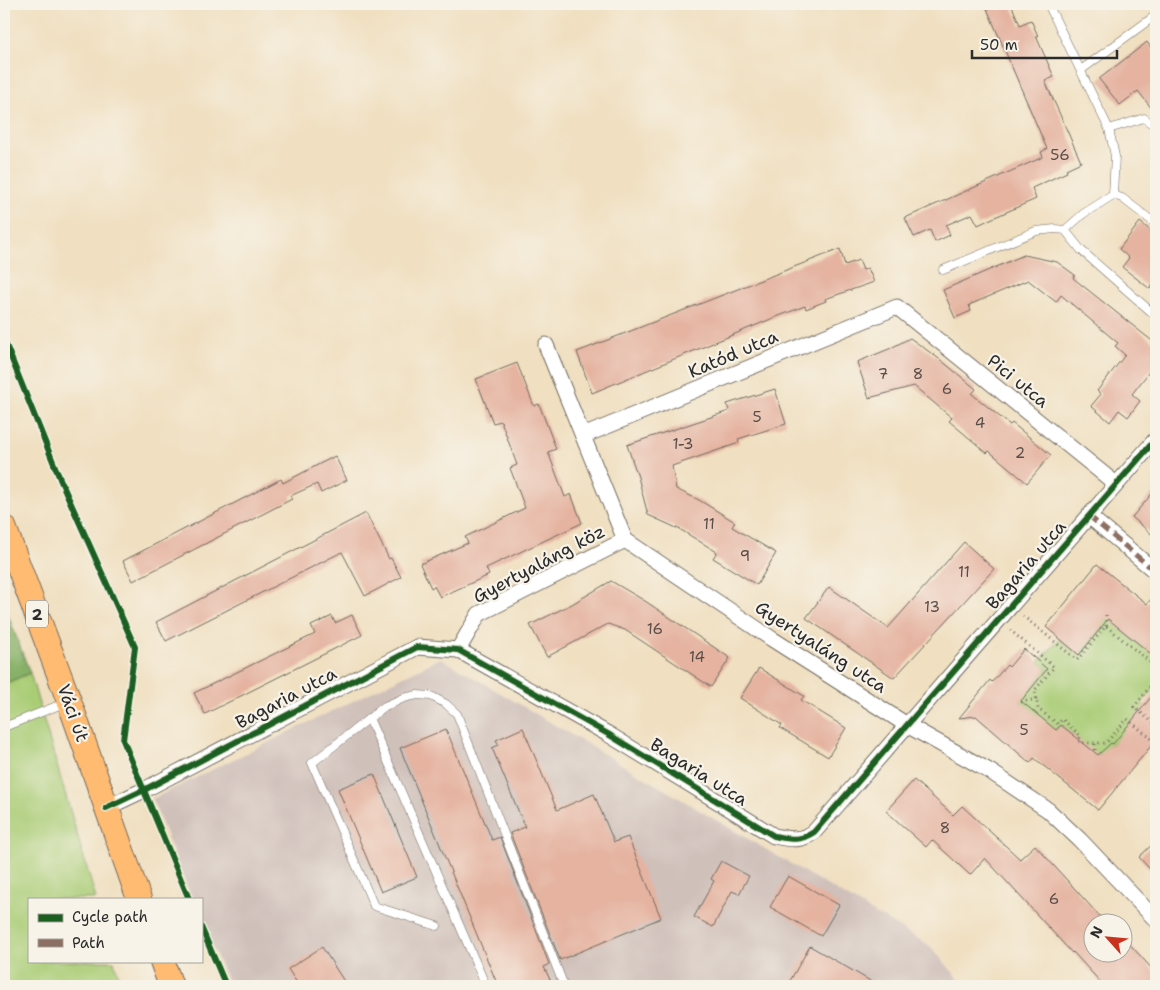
<svg xmlns="http://www.w3.org/2000/svg" width="1160" height="990" font-family="'Shantell Sans',sans-serif">
  <style>
    .industrial { fill: #cfc0ba }
    .green { fill: #a9cc75; stroke: #6a7c50 }
    .forest { fill: #86b066; stroke: #586e48 }
    .building { fill: #e5b3a0 }
    .lines { fill: none; stroke-linecap: round; stroke-linejoin: round }
    .lane-casing { stroke: #706a5f; stroke-width: 9 }
    .street-casing { stroke: #706a5f; stroke-width: 17 }
    .primary-casing { stroke: #706a5f; stroke-width: 26 }
    .path { stroke: #706a5f; stroke-width: 3; stroke-dasharray: 1 4; stroke-linecap: butt }
    .lane { stroke: #fff; stroke-width: 8 }
    .street { stroke: #fff; stroke-width: 15 }
    .primary { stroke: #ffbb71; stroke-width: 24 }
    .quiet { stroke: #8d6e63; stroke-width: 5; stroke-dasharray: 10 5; stroke-linecap: butt }
    .cycleway-casing { stroke: #f7f3e8; stroke-width: 9 }
    .cycleway { stroke: #1b5e20; stroke-width: 6 }
    .labels { text-anchor: middle; stroke-width: 4.5; stroke-linejoin: round; paint-order: stroke }
    .number-label { font-size: 15px; fill: #5a4d48 }
    .shield { fill: #f7f3e8; stroke: #686764; stroke-width: 1 }
    .shield-label { font-size: 16px; font-weight: bold; fill: #2b2b2b }
    .street-label { font-size: 18px; fill: #2b2b2b; stroke: #f7f3e8 }
  </style>
  <rect width="100%" height="100%" fill="#f7f3e8"/>
  <filter id="ink" filterUnits="userSpaceOnUse"><feTurbulence type="fractalNoise" baseFrequency=".02" numOctaves="2"/><feDisplacementMap in="SourceGraphic" scale="10" xChannelSelector="R" yChannelSelector="G"/><feConvolveMatrix kernelMatrix="1 2 1 2 8 2 1 2 1" color-interpolation-filters="sRGB"/></filter>
  <filter id="wash" filterUnits="userSpaceOnUse"><feTurbulence type="fractalNoise" baseFrequency=".0096" numOctaves="4" result="noise"/><feDisplacementMap in="SourceGraphic" scale="20" xChannelSelector="R" yChannelSelector="G"/><feGaussianBlur stdDeviation="1.12" result="paint"/><feColorMatrix in="noise" values="0 0 0 0 0 0 0 0 0 0 0 0 0 0 0 0 0 1.4 0 .05"/><feComposite in="paint" operator="in"/></filter>
  <g filter="url(#wash)">
    <rect width="100%" height="100%" fill="#f0dfc0"/>
    <!-- industrial -->
    <polygon class="industrial" points="441,658 930,946 965,986 230,986 201,921 201,899 192,899 152,799"/>
    <!-- green -->
    <g class="green">
      <polygon points="1111,614 1124,632 1156,657 1156,687 1142,703 1146,707 1113,744 1111,743 1100,754 1092,754 1077,738 1061,725 1056,730 1022,708 1021,697 1032,687 1047,669 1039,662 1059,639 1079,655"/>
      <polygon points="30,673 96,899 29,899 29,961 114,961 118,974 124,986 4,986 4,684"/>
    </g>
    <!-- forest -->
    <polygon class="forest" points="4,604 30,673 4,684"/>
    <g id="blocks">
      <!-- building -->
      <g class="building">
        <polygon points="985,4 1011,4 1020,25 1031,20 1038,36 1036,36 1054,77 1045,81 1081,162 1066,169 1067,172 1032,188 1036,199 995,217 978,225 972,214 946,225 950,235 935,242 930,230 914,237 905,218 1043,157 1041,152 1047,149"/>
        <polygon points="1147,42 1156,55 1156,114 1138,91 1120,105 1099,79"/>
        <polygon points="1140,222 1156,235 1156,280 1150,289 1122,267 1129,258 1119,249"/>
        <polygon points="840,249 845,265 859,260 863,270 868,268 874,282 825,299 826,301 806,309 805,306 771,319 592,393 577,352"/>
        <polygon points="1024,255 1057,262 1075,275 1073,278 1156,344 1156,363 1132,394 1140,401 1128,417 1119,410 1110,422 1091,406 1101,394 1097,391 1125,355 1115,346 1118,343 1061,295 1056,302 1028,280 969,305 971,311 955,318 943,290"/>
        <polygon points="910,338 942,361 976,389 972,394 1010,425 1012,423 1051,455 1027,483 989,451 987,453 949,421 952,418 914,386 869,398 857,362 889,349"/>
        <polygon points="517,363 534,406 539,404 556,449 548,452 565,497 571,494 582,523 486,568 489,575 440,597 434,586 431,588 420,564 468,543 465,537 525,508 510,468 517,465 501,421 493,423 476,379"/>
        <polygon points="775,389 786,424 738,439 739,443 672,466 676,489 699,500 735,522 732,527 776,553 757,585 713,558 717,552 681,530 648,515 638,477 627,445 729,411 727,404"/>
        <polygon points="335,456 347,480 321,493 317,484 290,496 292,499 133,581 123,561 281,479 283,483"/>
        <polygon points="1156,489 1156,538 1132,517"/>
        <polygon points="366,513 389,559 391,558 401,577 365,596 342,552 166,641 156,622"/>
        <polygon points="964,542 994,569 894,678 806,618 829,587 888,628"/>
        <polygon points="1097,564 1147,604 1156,593 1156,658 1108,619 1079,655 1046,627"/>
        <polygon points="611,581 645,601 730,658 711,687 625,630 608,624 547,657 530,625 572,604"/>
        <polygon points="352,615 362,635 205,714 194,693 315,634 311,626 332,616 335,623"/>
        <polygon points="1024,649 1047,669 1021,701 1056,730 1061,725 1098,755 1111,743 1113,744 1156,691 1156,740 1098,810 1034,758 1030,763 976,716 959,718 990,680 992,682 1007,665 1009,667"/>
        <polygon points="759,668 804,696 801,700 846,728 828,757 780,728 782,725 740,698"/>
        <polygon points="523,728 557,810 594,794 614,842 628,837 661,918 560,960 510,833 525,827 492,748 499,745 496,740"/>
        <polygon points="446,729 492,840 500,837 549,964 544,967 553,986 498,986 400,748"/>
        <polygon points="374,774 417,877 381,892 338,789"/>
        <polygon points="914,780 953,815 962,806 1020,859 1035,845 1105,922 1092,922 1092,952 1122,952 1122,936 1156,973 1156,986 1104,986 1073,952 1072,953 985,858 970,875 932,840 926,847 886,811"/>
        <polygon points="1156,841 1156,876 1139,857"/>
        <polygon points="721,861 749,876 739,894 732,891 713,927 694,917 714,881 711,879"/>
        <polygon points="788,876 839,905 821,936 770,907"/>
        <polygon points="810,946 879,986 787,986"/>
        <polygon points="322,947 347,986 299,986 288,969"/>
      </g>
    </g>
  </g>
  <g filter="url(#ink)">
    <use href="#blocks" fill-opacity="0" stroke="#706a5f" stroke-width="1"/>
    <g class="lines">
      <!-- lane casing -->
      <g class="lane-casing">
        <g id="lane">
          <polyline points="1048,4 1109,129 1115,156 1113,195"/>
          <polyline points="1081,70 1156,15"/>
          <polyline points="1109,129 1144,118 1156,127"/>
          <polyline points="1065,230 1083,214 1113,195 1122,198 1156,224"/>
          <polyline points="943,270 1036,231 1055,229 1065,230 1081,250 1156,316"/>
          <polyline points="369,718 486,986"/>
          <polyline points="4,727 67,702"/>
          <polyline points="437,926 374,906 312,763 385,706 404,698 417,695 431,696 446,704 457,714 564,986"/>
        </g>
      </g>
      <!-- street casing -->
      <g class="street-casing">
        <g id="street">
          <polyline points="546,345 625,540 772,639 907,725 991,772 1048,810 1080,840 1156,920"/>
          <polyline points="583,436 897,307 1116,484"/>
          <polyline points="1089,516 1156,572"/>
          <polyline points="458,650 479,614 625,540"/>
          <path d="M 106,808 L 144,790 L 417,647 L 458,650 L 608,734 L 774,836 C 790,839 799,842 814,832 L 1156,439"/>
        </g>
      </g>
      <!-- primary casing -->
      <g class="primary-casing">
        <g id="primary">
          <polyline points="4,527 69,701 139,899"/>
          <polyline points="162,961 171,986"/>
        </g>
      </g>
      <!-- path -->
      <g class="path">
        <polyline points="1106,615 1106,626"/>
        <polyline points="1023,616 1077,660 1106,626 1156,667"/>
        <polyline points="1010,630 1054,667 1035,690 1038,709 1058,724 1062,719 1081,736 1078,741 1083,743 1106,743 1127,719 1156,742"/>
        <polyline points="1156,679 1134,707 1156,725"/>
        <polyline points="1021,702 1037,699"/>
        <polyline points="1095,744 1095,754"/>
      </g>
      <!-- lane -->
      <use href="#lane" class="lane"/>
      <!-- street -->
      <use href="#street" class="street"/>
      <!-- primary -->
      <use href="#primary" class="primary"/>
      <!-- quiet -->
      <polyline class="quiet" points="1089,516 1156,572"/>
      <!-- cycleway casing -->
      <g class="cycleway-casing">
        <g id="cycleway">
          <polyline points="4,340 60,479 135,647 123,740 189,899"/>
          <path d="M 106,808 L 144,790 L 417,647 L 458,650 L 608,734 L 774,836 C 790,839 799,842 814,832 L 1156,439"/>
          <polyline points="201,927 226,986"/>
        </g>
      </g>
      <!-- cycleway -->
      <use href="#cycleway" class="cycleway"/>
    </g>
  </g>
  <g class="labels">
    <!-- number labels -->
    <g class="number-label">
      <text x="1060" y="160">56</text>
      <text x="883" y="379">7</text>
      <text x="918" y="379">8</text>
      <text x="947" y="394">6</text>
      <text x="757" y="422">5</text>
      <text x="980" y="428">4</text>
      <text x="683" y="449">1-3</text>
      <text x="1020" y="458">2</text>
      <text x="709" y="529">11</text>
      <text x="745" y="561">9</text>
      <text x="964" y="577">11</text>
      <text x="932" y="612">13</text>
      <text x="655" y="634">16</text>
      <text x="697" y="662">14</text>
      <text x="1024" y="735">5</text>
      <text x="945" y="833">8</text>
      <text x="1054" y="904">6</text>
    </g>
    <!-- shield labels -->
    <rect class="shield" x="26" y="600.5" width="22" height="27" rx="4"/>
    <g class="shield-label">
      <text x="37" y="620">2</text>
    </g>
    <!-- street labels -->
    <g class="street-label">
      <text transform="translate(733 354) rotate(-23)" y="6">Katód utca</text>
      <text transform="translate(1018 381) rotate(39)" y="6">Pici utca</text>
      <text transform="translate(539 564) rotate(-28)" y="6">Gyertyaláng köz</text>
      <text transform="translate(1026 565) rotate(-49)" y="6">Bagaria utca</text>
      <text transform="translate(821 647) rotate(33)" y="6">Gyertyaláng utca</text>
      <text transform="translate(286 698) rotate(-28)" y="6">Bagaria utca</text>
      <text transform="translate(73 713) rotate(70)" y="6">Váci út</text>
      <text transform="translate(699 772) rotate(32)" y="6">Bagaria utca</text>
    </g>
  </g>
  <!-- margin -->
  <rect width="1160" height="990" fill="none" stroke="#f7f3e8" stroke-width="20"/>
  <!-- legend -->
  <rect x="28" y="898" width="175" height="65" fill="#f7f3e8" stroke="#a5a39c"/>
  <rect x="38" y="914" width="25" height="8" fill="#1b5e20" stroke="#a5a39c"/>
  <text x="72" y="922" font-size="15" fill="#2b2b2b">Cycle path</text>
  <rect x="38" y="939" width="25" height="8" fill="#8d6e63" stroke="#a5a39c"/>
  <text x="72" y="948" font-size="15" fill="#2b2b2b">Path</text>
  <!-- north arrow -->
  <g transform="translate(1108 938) rotate(297)"><circle r="24" fill="#f7f3e8" stroke="#a5a39c"/>
  <path d="M0-4L9 19L0 12L-9 19Z" fill="#c8321e"/>
  <text y="-8" font-size="14" font-weight="bold" text-anchor="middle" fill="#2b2b2b">N</text>
  </g>
  <!-- scale -->
  <path d="M972 50v8h145v-8" fill="none" stroke="#2b2b2b" stroke-width="2.5"/>
  <text x="980" y="50" font-size="15" fill="#2b2b2b" stroke="#f7f3e8" stroke-width="4" paint-order="stroke">50 m</text>
</svg>
